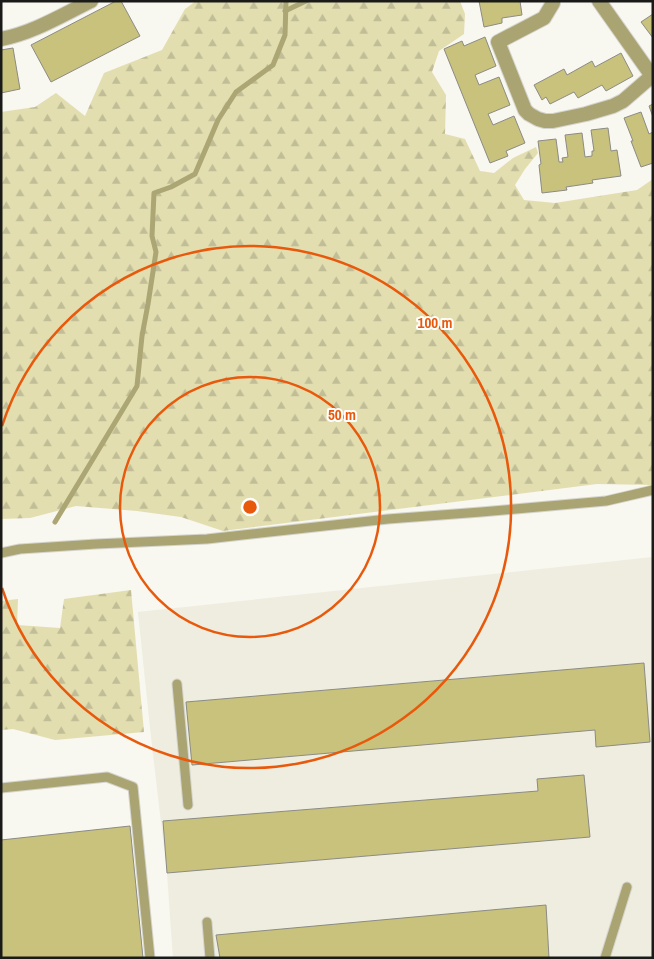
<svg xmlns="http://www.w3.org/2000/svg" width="654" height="959" font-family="'Archivo Narrow',sans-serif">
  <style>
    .built { fill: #eeeddf }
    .forest { fill: url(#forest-firs) }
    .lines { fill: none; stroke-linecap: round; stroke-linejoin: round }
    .stream { stroke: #aba674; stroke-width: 5 }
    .building { fill: #c9c27c; stroke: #8b8b85 }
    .service-casing { stroke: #d4d4cd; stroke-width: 11 }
    .minor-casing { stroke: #d4d4cd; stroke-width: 16 }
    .service { stroke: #a9a472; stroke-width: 9 }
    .minor { stroke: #a9a472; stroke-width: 14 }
    .ring { fill: none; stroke: #e8590c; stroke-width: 2.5 }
    .centre { fill: #e8590c; stroke: #fffffe; stroke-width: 2.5 }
    .ring-label { font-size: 15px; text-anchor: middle; font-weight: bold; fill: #e8590c; stroke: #fffffe; stroke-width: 4; stroke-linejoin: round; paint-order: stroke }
  </style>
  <defs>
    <pattern id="forest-firs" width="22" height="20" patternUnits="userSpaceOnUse" patternTransform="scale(1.25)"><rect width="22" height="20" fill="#e2deb0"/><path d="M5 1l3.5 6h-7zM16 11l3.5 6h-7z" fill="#c1be97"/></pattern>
  </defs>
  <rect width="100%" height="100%" fill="#f8f7f0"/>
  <!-- built -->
  <polygon class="built" points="653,557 653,958 173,958 167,873 151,737 138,612"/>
  <!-- forest -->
  <g class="forest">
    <polygon points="196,1 460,1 465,14 464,34 439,51 432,72 446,95 445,134 465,139 480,171 494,173 513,158 536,147 538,153 525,169 515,185 524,200 555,203 637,190 653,179 653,485 597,484 223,531 181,517 137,511 76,506 30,518 1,519 1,112 35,107 56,93 85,116 104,73 162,50 185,9"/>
    <polygon points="131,590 144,732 55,740 13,729 1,730 1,601 18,599 17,625 60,628 64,599"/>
  </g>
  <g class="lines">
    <!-- stream -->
    <g class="stream">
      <polyline points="285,11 306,1"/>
      <polyline points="55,522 137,386 142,336 148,304 156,252 152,236 154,193 171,187 195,174 218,120 236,92 273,65 285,35 286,1"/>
    </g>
  </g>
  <!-- building -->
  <g class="building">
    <polygon points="116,1 121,1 140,36 51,82 31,45"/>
    <polygon points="479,1 520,1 522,15 502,18 502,23 484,27"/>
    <polygon points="653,14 653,38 641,22"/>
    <polygon points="485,37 496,66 475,75 479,85 499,77 510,105 488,114 493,125 514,116 525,143 506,151 508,156 490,163 444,49 462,41 464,46"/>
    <polygon points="13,48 20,89 1,93 1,50"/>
    <polygon points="621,53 633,76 606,91 602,85 578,98 574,92 550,104 546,97 542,100 534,85 564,69 567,75 592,61 595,67"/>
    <polygon points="653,104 653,117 649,106"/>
    <polygon points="641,112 649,134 653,132 653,163 641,167 631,141 633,141 624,118"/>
    <polygon points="608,128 611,151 617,150 621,176 592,180 593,183 566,187 567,190 542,193 539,165 541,164 538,141 556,139 559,162 563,162 562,158 568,157 565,135 582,133 585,157 592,156 592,151 594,151 591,130"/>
    <polygon points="644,663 650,742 596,747 595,730 192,765 186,702"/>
    <polygon points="584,775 590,837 167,873 163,821 538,791 537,779"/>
    <polygon points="130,826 143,958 1,958 1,840"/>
    <polygon points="546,905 549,958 220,958 216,935"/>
  </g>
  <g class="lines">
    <!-- service casing -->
    <g class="service-casing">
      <g id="service">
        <polyline points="1,553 20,549 96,544 207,539 388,519 481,512 606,501 653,490"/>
        <polyline points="177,684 188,805"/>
        <polyline points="1,788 107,777 133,787 150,958"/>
        <polyline points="207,922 210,958"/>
        <polyline points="605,958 627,887"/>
      </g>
    </g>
    <!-- minor casing -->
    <g class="minor-casing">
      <g id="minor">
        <polyline points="599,1 652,76"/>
        <polyline points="553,3 544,18 498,42 525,110 529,114 538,119 545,121 553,121 586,114 613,106 623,101 653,75"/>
        <path d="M 1,39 C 33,33 62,15 91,1"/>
      </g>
    </g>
    <!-- service -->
    <use href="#service" class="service"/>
    <!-- minor -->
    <use href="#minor" class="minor"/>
  </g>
  <!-- distance rings -->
  <g class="ring">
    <circle cx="250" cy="507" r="130"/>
    <path d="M2 426A261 261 0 1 1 2 588"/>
  </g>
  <circle cx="250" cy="507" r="8" class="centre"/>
  <g class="ring-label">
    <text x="435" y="328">100 m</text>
    <text x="342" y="420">50 m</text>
  </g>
  <!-- border -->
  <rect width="654" height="959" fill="none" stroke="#1a1a18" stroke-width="5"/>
</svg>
